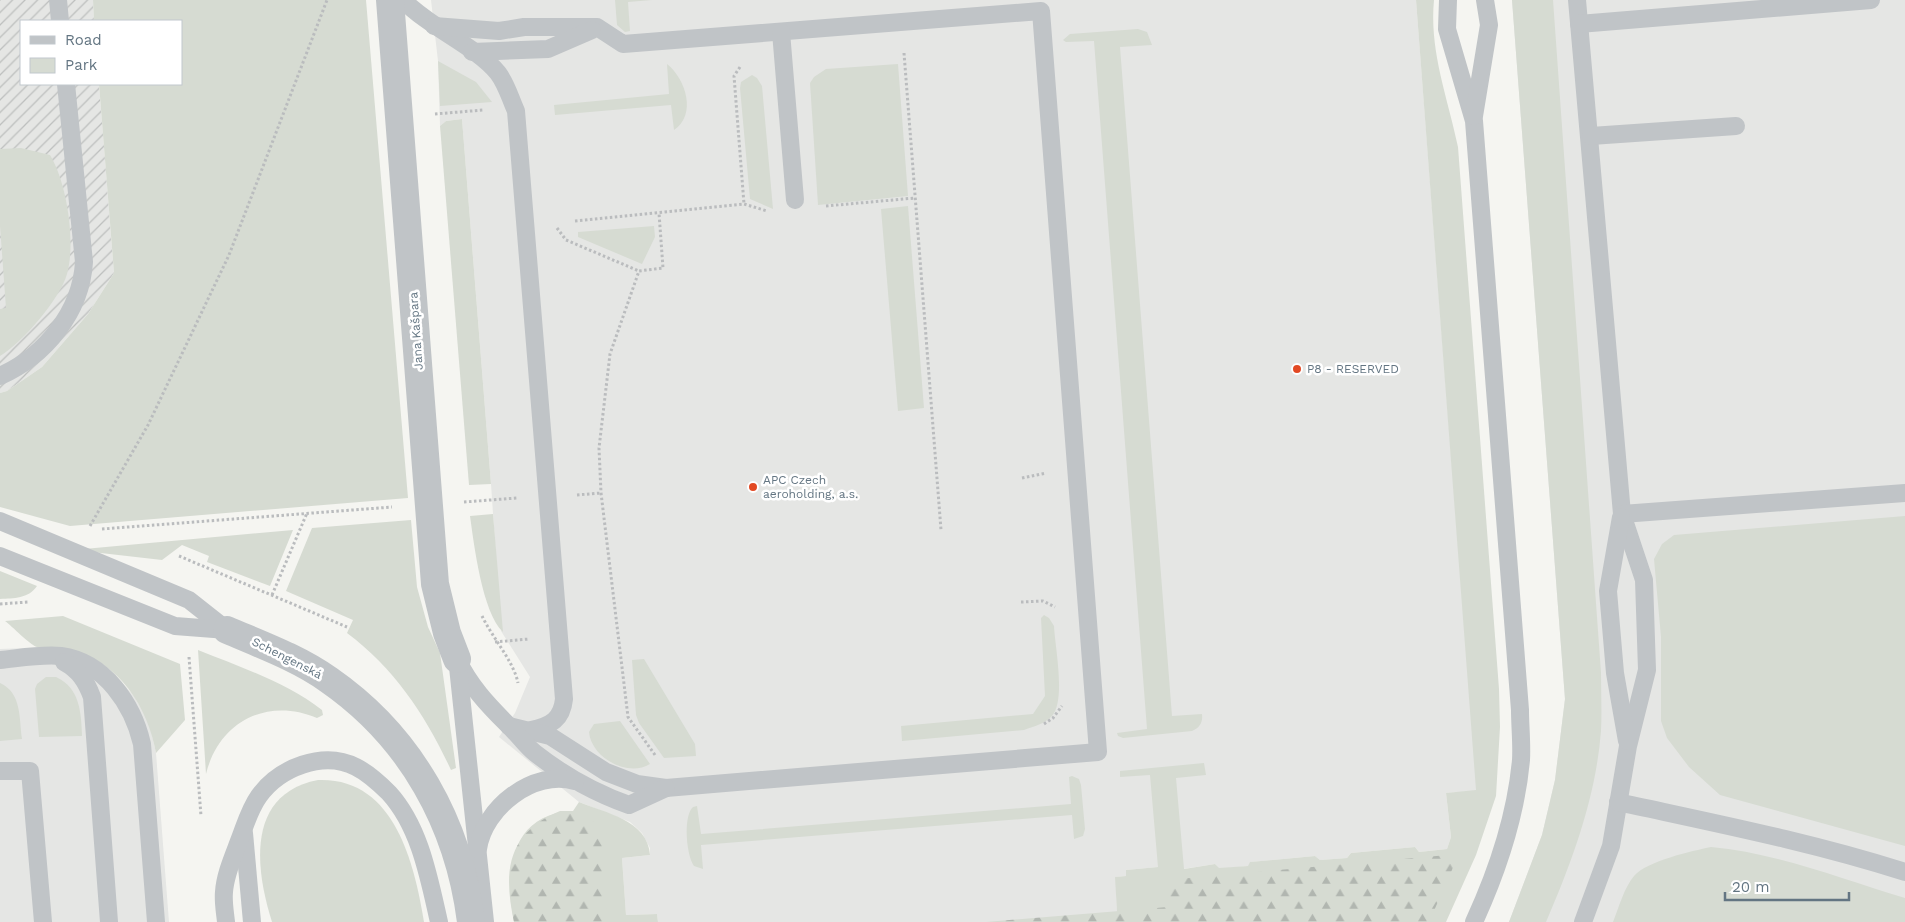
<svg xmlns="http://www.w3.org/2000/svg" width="1905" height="922" font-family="'Work Sans',sans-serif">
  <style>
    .built { fill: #e5e6e4 }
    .industrial { fill: url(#industrial-furrows) }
    .green { fill: #d6dbd2 }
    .forest { fill: url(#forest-firs) }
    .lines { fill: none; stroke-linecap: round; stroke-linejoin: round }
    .path { stroke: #babcbe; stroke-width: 3; stroke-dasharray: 2.5 2.5; stroke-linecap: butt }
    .service { stroke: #c0c4c7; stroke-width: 18 }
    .minor { stroke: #c0c4c7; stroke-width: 28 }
    .poi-dot { fill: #e24923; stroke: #fff; stroke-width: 2 }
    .labels { text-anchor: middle; stroke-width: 5; stroke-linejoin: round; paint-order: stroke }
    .street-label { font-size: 12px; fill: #637582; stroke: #fff }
    .poi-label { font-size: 12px; fill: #637582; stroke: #fff; text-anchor: start }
  </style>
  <defs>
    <pattern id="industrial-furrows" width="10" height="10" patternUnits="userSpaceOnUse" patternTransform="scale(1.25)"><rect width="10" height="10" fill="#e5e6e4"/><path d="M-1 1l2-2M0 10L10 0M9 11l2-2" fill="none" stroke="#bdbfbe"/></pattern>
    <pattern id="forest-firs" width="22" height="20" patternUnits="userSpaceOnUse" patternTransform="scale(1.25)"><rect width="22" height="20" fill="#d6dbd2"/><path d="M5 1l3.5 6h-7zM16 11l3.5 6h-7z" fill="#b1b6b0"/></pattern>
  </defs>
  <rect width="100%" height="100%" fill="#f5f5f1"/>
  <!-- built -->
  <g class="built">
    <polygon points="431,0 1416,0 1477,791 1446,793 1451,837 1447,849 1419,852 1415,847 1351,853 1347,858 1320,860 1315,856 1251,862 1249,866 1219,869 1215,864 1183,869 1182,860 1158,863 1158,867 1126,870 1126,876 1116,877 1117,912 994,922 658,922 657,914 626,915 622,858 650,855 650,848 642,833 630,822 579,802 499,737 515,713 530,677 501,631 491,484 462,119 446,121 440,126 438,61"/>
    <polygon points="1512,0 1905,0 1905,922 1509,922 1542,835 1555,780 1565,699"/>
    <polygon points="55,647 86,655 114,673 134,696 149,721 156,753 169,922 0,922 0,649"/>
  </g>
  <!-- industrial -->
  <polygon class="industrial" points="0,0 93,0 94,21 21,21 21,84 99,84 114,273 88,314 42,367 7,391 0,393"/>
  <!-- green -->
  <g class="green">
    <polygon points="93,0 366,0 408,498 70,526 0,507 0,393 7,391 42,367 88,314 114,273 99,84 181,84 181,21 94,21"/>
    <polygon points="615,0 652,0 628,2 630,31 625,32 617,25"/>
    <path d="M 1416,0 L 1434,0 C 1429,51 1448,98 1458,147 L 1499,689 L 1500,727 L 1496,796 L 1476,855 L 1446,922 L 994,922 L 1117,912 L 1115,877 L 1126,876 L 1126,870 L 1158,867 L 1150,775 L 1120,777 L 1120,771 L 1204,763 L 1206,775 L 1176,778 L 1184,869 L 1215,864 L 1219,868 L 1248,866 L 1250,862 L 1315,856 L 1320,860 L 1347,858 L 1351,853 L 1415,847 L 1419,852 L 1447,849 L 1451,837 L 1446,793 L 1476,790 Z"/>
    <path d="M 1512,0 L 1553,0 L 1601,673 C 1601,692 1602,712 1601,731 C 1596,797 1572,862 1546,922 L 1509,922 L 1542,835 L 1555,780 L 1565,699 Z"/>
    <path d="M 1138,29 L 1147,32 L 1152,45 L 1120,47 L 1172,716 L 1202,714 C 1203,722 1200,728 1192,731 L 1123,738 L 1118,736 L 1117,733 L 1147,729 L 1094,41 L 1066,42 L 1063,40 L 1070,34 Z"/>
    <polygon points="438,61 476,82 492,102 440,106"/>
    <path d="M 667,64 C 686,79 697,115 674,130 L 671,105 L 555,115 L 554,105 L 669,94 Z"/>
    <polygon points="898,64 908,196 818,205 810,83 814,77 826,69"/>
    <polygon points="752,75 757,78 762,86 773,209 750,199 740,88 741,82"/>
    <polygon points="462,119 491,484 469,485 440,126 446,121"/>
    <path d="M 21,148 L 50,155 C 67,183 76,242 67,274 C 60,299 22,343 0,356 L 0,309 L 6,308 L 0,226 L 0,149 Z"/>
    <polygon points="908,206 924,408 898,411 881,209"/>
    <polygon points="654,226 655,237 642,264 578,237 578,232"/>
    <path d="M 493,514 L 503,632 C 482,612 474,544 470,516 Z"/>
    <polygon points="1905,516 1905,846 1720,795 1689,767 1667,738 1661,721 1661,637 1654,559 1662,544 1674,535"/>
    <path d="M 411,520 L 417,587 L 428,627 L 440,653 L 456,768 L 451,770 C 426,716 395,669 347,633 L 353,620 L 286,591 L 312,528 Z"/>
    <polygon points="293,530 270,586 207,562 209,556 182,545 162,560 92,552 84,549"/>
    <path d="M 0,571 L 37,586 C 28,599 14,598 0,599 Z"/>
    <path d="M 1044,615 L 1049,618 L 1054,626 C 1055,647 1066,700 1052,716 C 1044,724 1035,726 1024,730 L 902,741 L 901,726 L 1033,714 L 1045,696 L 1041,618 Z"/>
    <path d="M 63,616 L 180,664 L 185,720 L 156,753 C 148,707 119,662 71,650 C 60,647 48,649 37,647 C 30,645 12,626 5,621 Z"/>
    <path d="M 198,650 C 240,667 286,682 322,710 L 323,715 L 317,718 C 268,697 219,721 206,774 Z"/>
    <polygon points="644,659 695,744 696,756 664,758 639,723 636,715 632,660"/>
    <path d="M 46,677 L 56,677 C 80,688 81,712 82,736 L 39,737 L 35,689 L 37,684 Z"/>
    <path d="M 0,683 C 22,693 19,718 22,739 L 0,741 Z"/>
    <path d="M 620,721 L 650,764 C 627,778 591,757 589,732 L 594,724 Z"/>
    <path d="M 1072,776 L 1079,779 L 1081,785 L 1085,829 L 1083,836 L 1074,839 L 1072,815 L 701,845 L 703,869 L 694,866 C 686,855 683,816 693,807 L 697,806 L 701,834 L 1071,804 L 1069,777 Z"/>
    <path d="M 318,780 C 394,777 414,862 424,922 L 272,922 C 255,868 246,794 318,780 Z"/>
    <path d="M 579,802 C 605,813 648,820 650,855 L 622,858 L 626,915 L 657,914 L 658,922 L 514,922 C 505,873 509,814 573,811 Z"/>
    <path d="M 1711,847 C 1777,853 1842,879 1905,898 L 1905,922 L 1613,922 C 1619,907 1624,888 1634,876 C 1647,861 1692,851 1711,847 Z"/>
  </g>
  <!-- forest -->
  <g class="forest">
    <path d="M 560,811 L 573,811 L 607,829 L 602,862 L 607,915 L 618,922 L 514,922 C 503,871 507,833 560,811 Z"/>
    <polygon points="1459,854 1429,922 986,922 1168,907 1167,880"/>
  </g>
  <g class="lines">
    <!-- path -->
    <g class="path">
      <polyline points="904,53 941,530"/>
      <polyline points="740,67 734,76 744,204"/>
      <polyline points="435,114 483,110"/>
      <polyline points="826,206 915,198"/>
      <polyline points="575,221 744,204 767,211"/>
      <polyline points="557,228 566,240 639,271"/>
      <polyline points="1022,478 1046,473"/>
      <polyline points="577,495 601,493"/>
      <polyline points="464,502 517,498"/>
      <polyline points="90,526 148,425 229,255 327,0"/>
      <polyline points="102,529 392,507"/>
      <polyline points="179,556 347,627"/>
      <polyline points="272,595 307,513"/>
      <polyline points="1021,602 1043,601 1055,607"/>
      <polyline points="0,604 28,602"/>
      <path d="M 482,616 C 492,637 514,662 518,683"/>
      <polyline points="495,642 529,639"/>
      <polyline points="189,657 201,816"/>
      <polyline points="1044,724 1053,718 1062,706"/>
      <polyline points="655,755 628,717 601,493 599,448 610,354 639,271 663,268 659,213"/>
    </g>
    <!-- service -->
    <g class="service">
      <polyline points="58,0 60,21"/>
      <path d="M 403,0 C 430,28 476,46 498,73 C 507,85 510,98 516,111 L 564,699 C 562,719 551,726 531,730"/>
      <path d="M 1448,0 L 1447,29 L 1474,121 L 1520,710 C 1520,726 1522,744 1521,760 C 1516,815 1497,872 1474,922"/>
      <polyline points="1577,0 1622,514 1644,580 1647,670 1628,746 1611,846 1583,922"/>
      <polyline points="1579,24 1871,0"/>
      <polyline points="434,26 499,31 524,27 597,27 623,44 1041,11 1098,752 666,788 637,784 606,772 550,736 509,726"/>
      <polyline points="781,32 795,200"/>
      <polyline points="472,52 548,49 592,30"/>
      <polyline points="1474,116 1489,25 1485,0"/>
      <polyline points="1591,136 1736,126"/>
      <path d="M 0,376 C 45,356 81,312 84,262 L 66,84"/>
      <polyline points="1622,514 1905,493"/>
      <polyline points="1621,517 1608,591 1615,673 1627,741"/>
      <polyline points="0,521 189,600 227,630"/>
      <polyline points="0,556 175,626 227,630"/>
      <path d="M 457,659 C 470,686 487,704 508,725 C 518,734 525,745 535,753 C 563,775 595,793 629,805 L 666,788"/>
      <path d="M 0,660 C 20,658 42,654 61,656 C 105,662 133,705 142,744 L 156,922"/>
      <path d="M 64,662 C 79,670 86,681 92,697 L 109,922"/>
      <polyline points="458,667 485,922"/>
      <polyline points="0,771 30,771 43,922"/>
      <path d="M 1618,802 C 1714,823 1811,842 1905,872"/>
      <polyline points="244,833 252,922"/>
      <path d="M 478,849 C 484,808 533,769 575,781"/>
      <path d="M 226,922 C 225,912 223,902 224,892 C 225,875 233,857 239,841 C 245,826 249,810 259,796 C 279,768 323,750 356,767 C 368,773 379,783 389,793 C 420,827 429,878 439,922"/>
    </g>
    <!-- minor -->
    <g class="minor">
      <polyline points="390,0 435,584 447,633 457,659"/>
      <path d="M 227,630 C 262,645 298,658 329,680 C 411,737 459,824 471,922"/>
    </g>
  </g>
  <!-- markers -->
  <g class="poi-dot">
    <circle cx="1297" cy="369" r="5"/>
    <circle cx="753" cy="487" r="5"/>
  </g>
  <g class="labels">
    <!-- street labels -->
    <g class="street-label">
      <text transform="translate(416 331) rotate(-94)" y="4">Jana Kašpara</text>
      <text transform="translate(287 658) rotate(27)" y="4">Schengenská</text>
    </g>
    <!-- poi labels -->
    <g class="poi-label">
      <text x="1307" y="373">P8 - RESERVED</text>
      <text x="763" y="484">APC Czech<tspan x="763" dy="14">aeroholding, a.s.</tspan></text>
    </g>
  </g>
  <!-- legend -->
  <rect x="20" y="20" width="162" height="65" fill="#ffffff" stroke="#c1c8cd"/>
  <rect x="30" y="36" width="25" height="8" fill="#c0c4c7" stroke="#c1c8cd"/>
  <text x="65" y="45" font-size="15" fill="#637582">Road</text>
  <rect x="30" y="58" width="25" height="15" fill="#d6dbd2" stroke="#c1c8cd"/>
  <text x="65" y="70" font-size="15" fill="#637582">Park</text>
  <!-- scale -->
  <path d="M1725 892v8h124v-8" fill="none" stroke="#637582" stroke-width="2.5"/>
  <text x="1732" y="892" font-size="15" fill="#637582" stroke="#ffffff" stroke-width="4" paint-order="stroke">20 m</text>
</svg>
